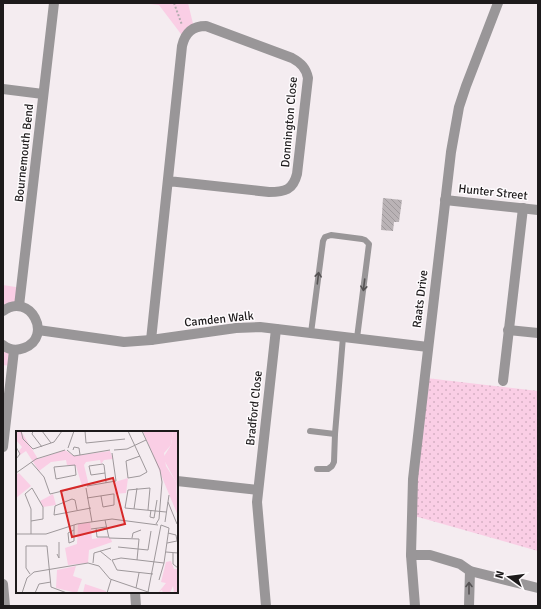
<svg xmlns="http://www.w3.org/2000/svg" width="541" height="609" font-family="Signika,sans-serif">
  <style>
    .grass { fill: url(#grass-dots) }
    .green { fill: #facee5 }
    .building { fill: url(#building-back-hatch) }
    .lines { fill: none; stroke-linecap: round; stroke-linejoin: round }
    .path { stroke: #b3acaf; stroke-width: 2; stroke-dasharray: 2 2; stroke-linecap: butt }
    .service { stroke: #999698; stroke-width: 6 }
    .minor { stroke: #999698; stroke-width: 10 }
    .tertiary { stroke: #999698; stroke-width: 10 }
    .oneway { stroke: #555253 }
    .labels { text-anchor: middle; stroke-width: 3; stroke-linejoin: round; paint-order: stroke }
    .street-label { font-size: 12px; fill: #1d1a1b; stroke: #fefbfd }
    .inset-road { fill: none; stroke: #9e989b; stroke-width: 1 }
    .view { fill: #d62828; fill-opacity: 0.15; stroke: #d62828; stroke-width: 2 }
    .inset-edge { fill: none; stroke: #1d1a1b; stroke-width: 2 }
  </style>
  <defs>
    <pattern id="grass-dots" width="8" height="8" patternUnits="userSpaceOnUse"><rect width="8" height="8" fill="#facee5"/><path d="M2 2h.1M6 6h.1" fill="none" stroke="#d6b0c4" stroke-width="1.8" stroke-linecap="round"/></pattern>
    <pattern id="building-back-hatch" width="6" height="6" patternUnits="userSpaceOnUse"><rect width="6" height="6" fill="#bab3b6"/><path d="M-1 5l2 2M0 0l6 6M5-1l2 2" fill="none" stroke="#9f999c"/></pattern>
  </defs>
  <rect width="100%" height="100%" fill="#f4ecf0"/>
  <!-- grass -->
  <polygon class="grass" points="426,378 538,391 538,551 411,515"/>
  <!-- green -->
  <g class="green">
    <polygon points="140,3 188,3 194,28 184,38 159,5"/>
    <polygon points="3,285 22,288 19,306 3,311"/>
    <polygon points="3,345 7,348 12,366 3,365"/>
  </g>
  <!-- building -->
  <polygon class="building" points="383,198 402,200 399,222 394,222 393,231 381,230"/>
  <g class="lines">
    <!-- path -->
    <polyline class="path" points="174,3 182,25"/>
    <!-- service -->
    <g class="service">
      <polyline points="311,333 323,241 325,237 331,235 362,239 365,240 369,244 357,338"/>
      <polyline points="310,431 335,434"/>
      <polyline points="317,469 328,469 332,466 334,462 335,434 343,337"/>
    </g>
    <!-- minor -->
    <g class="minor">
      <polyline points="3,89 43,94"/>
      <polyline points="445,200 538,210"/>
      <polyline points="19,306 54,3"/>
      <path d="M 3,311 C 30,291 54,337 24,348 C 16,351 9,350 3,345"/>
      <polyline points="38,330 124,342 151,340 236,328 260,327 428,347"/>
      <polyline points="508,330 538,333"/>
      <path d="M 151,340 L 182,46 C 185,33 192,26 206,26 L 292,58 C 301,63 306,68 308,78 L 297,174 C 293,190 285,192 269,192 L 168,181"/>
      <polyline points="503,381 523,208"/>
      <polyline points="3,447 14,350"/>
      <polyline points="177,481 258,490"/>
      <polyline points="411,555 430,555 460,564 470,571 538,588"/>
      <polyline points="3,584 5,606"/>
      <polyline points="135,592 136,606"/>
      <polyline points="266,606 257,502 276,329"/>
      <polyline points="469,606 470,571"/>
    </g>
    <!-- tertiary -->
    <polyline class="tertiary" points="415,606 411,555 413,479 451,152 459,107 466,86 498,3"/>
  </g>
  <!-- one-way arrows -->
  <defs><path id="oneway-shaft" d="M-6 0H5M1.5-3L5.5 0L1.5 3" fill="none" stroke-width="1.6" stroke-linecap="round" stroke-linejoin="round"/></defs>
  <g class="oneway">
    <use href="#oneway-shaft" transform="translate(318 278) rotate(-83)"/>
    <use href="#oneway-shaft" transform="translate(364 285) rotate(97)"/>
    <use href="#oneway-shaft" transform="translate(469 588) rotate(-90)"/>
  </g>
  <g class="labels">
    <!-- street labels -->
    <g class="street-label">
      <text transform="translate(289 122) rotate(-85)" y="4">Donnington Close</text>
      <text transform="translate(24 153) rotate(-84)" y="4">Bournemouth Bend</text>
      <text transform="translate(493 192) rotate(6)" y="4">Hunter Street</text>
      <text transform="translate(420 299) rotate(-83)" y="4">Raats Drive</text>
      <text transform="translate(219 319) rotate(-6)" y="4">Camden Walk</text>
      <text transform="translate(254 408) rotate(-84)" y="4">Bradford Close</text>
    </g>
  </g>
  <!-- overview -->
  <g transform="translate(16 431)">
    <rect width="162" height="162" fill="#f4ecf0"/>
    <path d="M 127,0 L 157,0 L 155,14 L 148,22 L 150,35 L 160,51 L 162,85 ZM 74,91 L 76,108 L 91,106 L 95,108 L 96,111 L 73,119 L 72,132 L 52,134 L 49,117 L 61,113 L 62,93 ZM 155,130 L 158,138 L 162,138 L 162,162 L 158,162 L 157,155 L 154,162 L 147,162 L 146,159 L 142,162 L 150,152 L 145,151 L 150,131 ZM 60,135 L 57,145 L 66,148 L 61,162 L 40,157 L 41,139 Z" fill="#facee5"/>
    <path d="M 157,0 L 162,0 L 162,68 L 160,51 L 147,27 L 155,14 Z" fill="#facee5"/>
    <path d="M 0,0 L 5,0 L 22,28 L 49,19 L 58,25 L 94,20 L 97,28 L 88,29 L 85,33 L 84,29 L 70,31 L 68,34 L 73,55 L 66,55 L 60,35 L 51,34 L 50,29 L 35,31 L 23,40 L 10,20 L 4,24 L 3,20 L 6,16 L 0,9 ZM 3,42 L 15,55 L 0,67 L 0,44 ZM 112,47 L 110,62 L 98,63 L 100,60 L 99,51 ZM 37,63 L 40,74 L 27,76 L 24,70 ZM 69,153 L 90,160 L 90,162 L 67,162 Z" fill="#facee5"/>
    <path class="inset-road" d="M 5,0 L 7,8 L 17,18 L 38,11 L 46,0M 17,0 L 16,3 L 26,16M 26,0 L 35,12M 69,0 L 70,12 L 109,8M 112,0 L 126,30 L 131,41 L 124,45 L 112,47 L 110,30 L 124,25M 126,0 L 144,39 L 146,51 L 143,88 L 140,93M 0,16 L 4,23 L 0,28M 52,17 L 58,0M 51,19 L 58,25 L 94,19M 57,19 L 58,16 L 63,17 L 64,24M 98,19 L 111,18 L 130,9M 15,31 L 28,46 L 34,63 L 67,55M 59,34 L 60,44 L 40,48 L 38,36 ZM 0,42 L 20,28 L 49,19M 89,42 L 75,44 L 73,35 L 87,33 L 88,34 L 89,42 L 90,51 L 90,52M 71,55 L 100,50 L 96,22M 70,57 L 76,91M 71,67 L 97,63 L 98,63 L 98,74 L 87,76 L 85,65M 152,71 L 161,93M 118,78 L 121,57M 61,79 L 59,69 L 56,68 L 39,75 L 38,84 L 75,77M 132,79 L 134,57 L 112,59 L 109,77 L 150,81M 135,79 L 134,86 L 138,87 L 141,69M 89,89 L 93,107 L 123,108 L 121,129M 15,90 L 27,88 L 27,76 L 16,57 L 9,63 L 15,78 L 15,103M 149,91 L 153,64M 80,97 L 81,106 L 92,106M 75,98 L 90,96M 58,99 L 52,102 L 53,112 L 58,110 L 58,94M 0,103 L 30,103 L 61,93 L 96,88 L 142,94M 116,107 L 117,102 L 125,99M 151,112 L 161,110 L 160,104 L 152,102M 102,116 L 132,119 L 135,100M 84,120 L 95,129M 150,121 L 162,122M 157,122 L 157,133 L 162,137M 41,123 L 43,127 L 43,111M 77,132 L 78,122 L 95,117M 14,143 L 10,137 L 10,115 L 31,115 L 35,156 L 51,162M 137,143 L 101,139 L 96,129 L 105,127 L 148,132M 120,157 L 123,142M 132,161 L 145,94 L 153,97 L 148,132 L 143,149M 6,162 L 11,147 L 18,141 L 72,132 L 83,135 L 94,148 L 135,162M 19,162 L 23,153 L 35,151M 91,162 L 95,149"/>
    <path class="view" d="M 97,47 L 109,93 L 56,106 L 45,60 Z"/>
    <rect width="162" height="162" class="inset-edge"/>
  </g>
  <!-- border -->
  <rect width="541" height="609" fill="none" stroke="#1d1a1b" stroke-width="8"/>
  <!-- north arrow -->
  <g transform="translate(509 577) rotate(284)" stroke="#fefbfd" stroke-width="3" paint-order="stroke">
  <path d="M0-3L7 15L0 10L-7 15Z" fill="#1d1a1b"/>
  <text y="-6" font-size="11" font-weight="bold" text-anchor="middle" fill="#1d1a1b">N</text>
  </g>
</svg>
